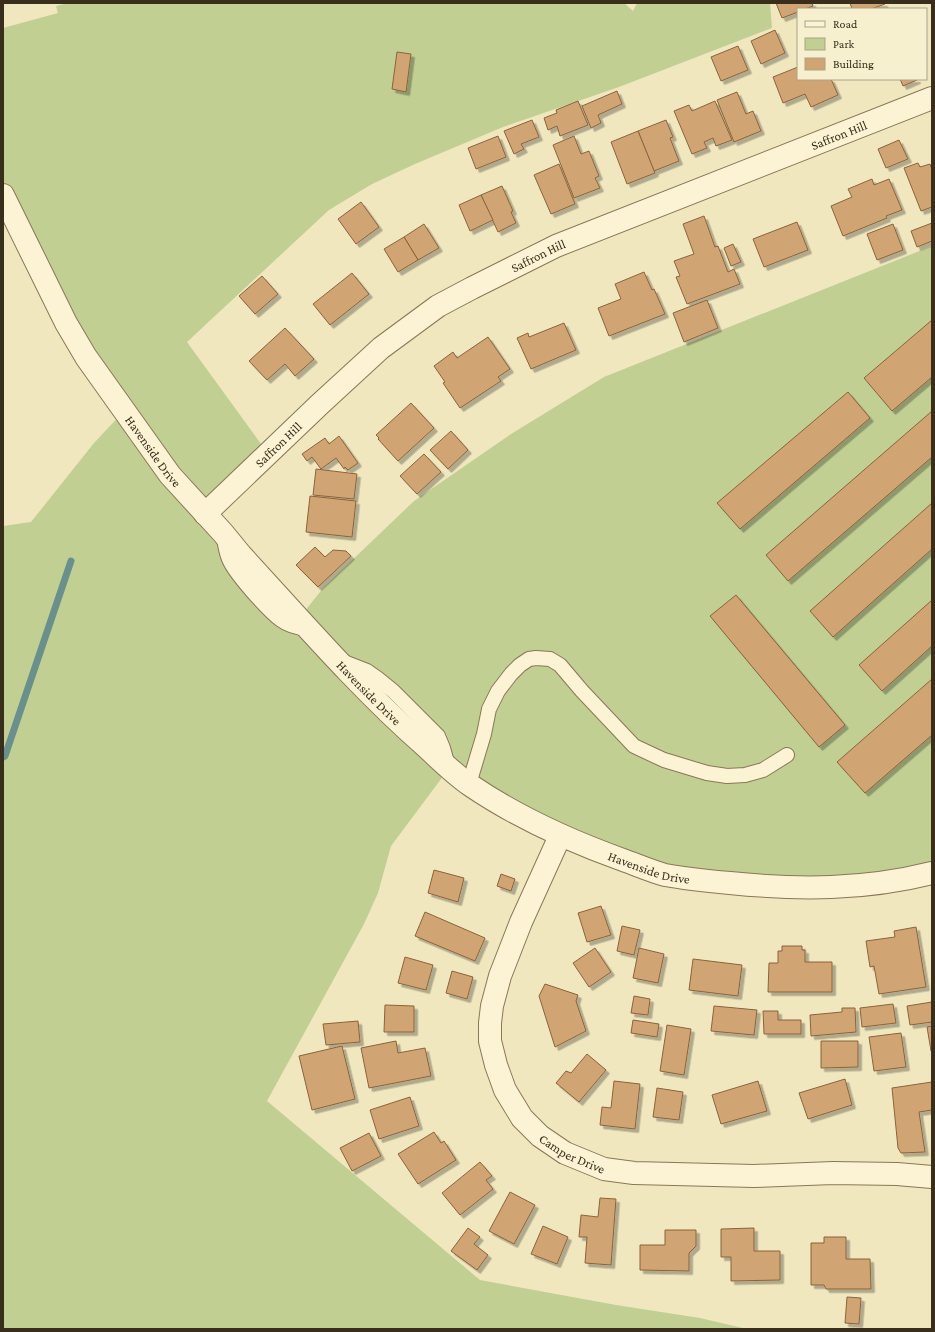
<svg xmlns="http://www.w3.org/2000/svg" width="935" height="1332" font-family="'Crimson Pro',serif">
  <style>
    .green { fill: #c1cf93 }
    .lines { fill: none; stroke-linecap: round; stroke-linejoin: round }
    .stream { stroke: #69908b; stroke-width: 7 }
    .building { fill: #d1a473; stroke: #8a633b; filter: url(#shadow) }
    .lane-casing { stroke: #8a7757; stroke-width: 16 }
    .street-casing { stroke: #8a7757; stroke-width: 24 }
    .lane { stroke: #fbf3d3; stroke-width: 14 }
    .street { stroke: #fbf3d3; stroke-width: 22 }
    .labels { text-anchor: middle; stroke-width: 3; stroke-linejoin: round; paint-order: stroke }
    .street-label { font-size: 13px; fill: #392d1c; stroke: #f7f0cf }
  </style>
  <defs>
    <filter id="shadow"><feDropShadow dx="3.5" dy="3.5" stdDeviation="0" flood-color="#0004"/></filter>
  </defs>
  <rect width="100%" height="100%" fill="#f0e7bf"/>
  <!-- green -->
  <polygon class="green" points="68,3 624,3 633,11 637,3 770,3 772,28 619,87 503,127 415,164 372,184 329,210 187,342 269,455 206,514 300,617 324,587 414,501 511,434 604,377 932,246 932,872 759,886 607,854 450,767 391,846 378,893 364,924 267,1101 480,1280 616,1305 700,1318 747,1329 3,1329 3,526 31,522 94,443 124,411 3,193 3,28 58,13 56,6"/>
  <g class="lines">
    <!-- stream -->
    <polyline class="stream" points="3,757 5,756 71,561"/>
  </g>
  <!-- building -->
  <g class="building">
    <polygon points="776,3 812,3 813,6 805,9 798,9 798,12 782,18"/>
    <polygon points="850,3 884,3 885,4 871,9 852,9"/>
    <polygon points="775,30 785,53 761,64 751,41"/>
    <polygon points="738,46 748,70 721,81 711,57"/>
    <polygon points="397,52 411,54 406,92 392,89"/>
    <polygon points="798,67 798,79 831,79 838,95 811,107 805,94 783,103 773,77"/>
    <polygon points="900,79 917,79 917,80 903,86"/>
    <polygon points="617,91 622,104 598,115 601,123 591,128 582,106"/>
    <polygon points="737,92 746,114 753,111 761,131 734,142 717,100"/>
    <polygon points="578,101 588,125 560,136 557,126 548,130 544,118 557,113 556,110"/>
    <polygon points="715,101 732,140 716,146 713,138 704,142 707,148 692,154 674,111 689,105 692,111"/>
    <polygon points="532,120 539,137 521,144 524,149 514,154 504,131"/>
    <polygon points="666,120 673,137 670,138 679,161 654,171 638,131"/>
    <polygon points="638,131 655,173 627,184 611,142"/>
    <polygon points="498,136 506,157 476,169 468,148"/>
    <polygon points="574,136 581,154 589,151 599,176 595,178 600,188 574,198 553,145"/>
    <polygon points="899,140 908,159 886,168 878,149"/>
    <polygon points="918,163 920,167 930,164 932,170 932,207 921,211 904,168"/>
    <polygon points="559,164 575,204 551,214 534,175"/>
    <polygon points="872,179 874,185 889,179 902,210 886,216 887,218 843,236 831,206 852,197 848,189"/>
    <polygon points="502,186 513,211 511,212 516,223 498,232 481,195"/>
    <polygon points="481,195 493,220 470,231 459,205"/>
    <polygon points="361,202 379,227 356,244 338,219"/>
    <polygon points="704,216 715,247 718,246 728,272 734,269 740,284 687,304 676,277 680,276 674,261 694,254 683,224"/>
    <polygon points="797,222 808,250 764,267 753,239"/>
    <polygon points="932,223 932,241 917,247 911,231"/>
    <polygon points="424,224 439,248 418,260 404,237"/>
    <polygon points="893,224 903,250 877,260 867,234"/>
    <polygon points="404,237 418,260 398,272 384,249"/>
    <polygon points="733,244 741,262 731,266 724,248"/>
    <polygon points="644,272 652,290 654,289 665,314 609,336 598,308 621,299 615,284"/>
    <polygon points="352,273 369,294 330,325 313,304"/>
    <polygon points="262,276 278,294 255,314 239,296"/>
    <polygon points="707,300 718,328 684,342 673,313"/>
    <polygon points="932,320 932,377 892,411 864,378"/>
    <polygon points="564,323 576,350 531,369 517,338 528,333 529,337"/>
    <polygon points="285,328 314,359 295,376 285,364 267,380 249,361"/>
    <polygon points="488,337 510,369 498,377 501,381 460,408 443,383 445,382 434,366 453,352 457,358"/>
    <polygon points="848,392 870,418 740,529 717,503"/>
    <polygon points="411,403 434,428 398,461 378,439 379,438 376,435"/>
    <polygon points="932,411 932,457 788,581 766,555"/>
    <polygon points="451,431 468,450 448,469 430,450"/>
    <polygon points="339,436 358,463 348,470 345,467 344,469 336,458 321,469 312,457 307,461 302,454 325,438 329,444"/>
    <polygon points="424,454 441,472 417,494 400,476"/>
    <polygon points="316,469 357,474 354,499 313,495"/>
    <polygon points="310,496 356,501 352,537 306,532"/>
    <polygon points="932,503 932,549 833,637 810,611"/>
    <polygon points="315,547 325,557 333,550 346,551 351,556 318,587 296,565"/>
    <polygon points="736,595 845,725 819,747 710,616"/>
    <polygon points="932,600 932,646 882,691 859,665"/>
    <polygon points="932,679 932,735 865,793 837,762"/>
    <polygon points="434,870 464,878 458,902 428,893"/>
    <polygon points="501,874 515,879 511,891 497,886"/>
    <polygon points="601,906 611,935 587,942 578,913"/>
    <polygon points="425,912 485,938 475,961 415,936"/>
    <polygon points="622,926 640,930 634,955 617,951"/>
    <polygon points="916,927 926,987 879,994 874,966 870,967 866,941 895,937 894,931"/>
    <polygon points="782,946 802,946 802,950 805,950 805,962 832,962 832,992 768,992 769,963 778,963 778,951 782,951"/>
    <polygon points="595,948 611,972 589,987 573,963"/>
    <polygon points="639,948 664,954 658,983 633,978"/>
    <polygon points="405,957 433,965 426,990 398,983"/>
    <polygon points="693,959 742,965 738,996 689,990"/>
    <polygon points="452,971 473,977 467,999 446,993"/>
    <polygon points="545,984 578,995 576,1001 586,1031 555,1047 539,996"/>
    <polygon points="634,996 650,999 648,1015 631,1013"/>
    <polygon points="932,1002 932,1022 910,1025 907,1006"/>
    <polygon points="893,1004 896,1023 862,1027 860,1008"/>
    <polygon points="385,1005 414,1006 414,1032 384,1032"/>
    <polygon points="714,1006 757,1010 754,1035 711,1031"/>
    <polygon points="842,1008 855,1008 856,1032 811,1036 810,1015 842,1012"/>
    <polygon points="763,1011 778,1011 778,1020 801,1020 801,1034 764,1034"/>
    <polygon points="633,1020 659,1024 657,1037 631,1033"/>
    <polygon points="358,1021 360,1042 326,1045 323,1024"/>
    <polygon points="667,1025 691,1029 684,1075 660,1071"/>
    <polygon points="932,1026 932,1050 931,1051 927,1027"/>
    <polygon points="901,1033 906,1067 874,1071 869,1037"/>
    <polygon points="396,1041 398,1053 425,1048 431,1076 369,1088 361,1048"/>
    <polygon points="821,1041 858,1041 858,1067 821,1068"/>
    <polygon points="342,1046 355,1099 312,1110 299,1056"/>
    <polygon points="587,1054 606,1070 579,1102 556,1083 566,1071 571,1073"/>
    <polygon points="845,1079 852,1105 808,1119 799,1093"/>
    <polygon points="614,1081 640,1084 635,1129 600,1125 602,1107 611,1108"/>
    <polygon points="758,1081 767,1111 721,1124 712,1095"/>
    <polygon points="932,1082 932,1110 919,1112 925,1152 901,1153 898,1148 892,1088"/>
    <polygon points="657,1088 683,1092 679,1120 653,1117"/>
    <polygon points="410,1097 419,1126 379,1139 370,1110"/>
    <polygon points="434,1132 441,1143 444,1141 456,1160 418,1184 398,1154"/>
    <polygon points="369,1133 381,1156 352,1171 340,1148"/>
    <polygon points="480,1162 492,1176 486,1180 493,1189 460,1215 442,1193"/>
    <polygon points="510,1192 535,1205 514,1244 489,1231"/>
    <polygon points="600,1198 616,1199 611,1265 585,1263 587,1237 579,1237 581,1215 598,1217"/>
    <polygon points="543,1226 568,1237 557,1264 531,1254"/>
    <polygon points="468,1228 480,1237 474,1244 488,1255 477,1270 451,1251"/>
    <polygon points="754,1228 754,1251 780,1251 780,1280 731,1281 731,1257 721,1257 721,1229"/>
    <polygon points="665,1230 696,1230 696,1246 689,1253 689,1271 640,1270 640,1245 665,1245"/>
    <polygon points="824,1237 846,1237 846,1259 870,1259 871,1289 826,1289 824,1285 811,1285 811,1243 824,1243"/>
    <polygon points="847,1297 861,1298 859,1324 845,1323"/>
  </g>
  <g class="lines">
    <!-- lane casing -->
    <g class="lane-casing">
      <g id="lane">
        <path d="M 224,538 C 225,545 226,552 229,559 C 235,574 268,610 281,620 C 289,626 298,628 308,629"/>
        <polyline points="344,662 367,671 377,678 393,691 438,736 443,748 448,766"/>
        <polyline points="469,784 484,734 489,709 498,691 511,674 520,665 529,659 536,658 550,659 560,665 582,691 634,746 664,760 707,773 727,776 745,775 763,770 787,755"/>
      </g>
    </g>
    <!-- street casing -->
    <g class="street-casing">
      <g id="street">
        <path id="s1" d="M 3,195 L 66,323 L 86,357 L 170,475 L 223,533 L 241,555 C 300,619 358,687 424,745 C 439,759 454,774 470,785 C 517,817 570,841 623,860 C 637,865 651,871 665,875 C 687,879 708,881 730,883 C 799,890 864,890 932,873"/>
        <path id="s2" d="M 205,514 L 320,404 L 381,348 L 438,306 L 472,288 L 556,246 L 932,98"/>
        <path id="s3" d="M 560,836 L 521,922 L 500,976 L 492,1006 L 490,1023 L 490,1041 L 496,1065 L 505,1090 L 522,1118 L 540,1136 L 565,1153 L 604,1169 L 634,1173 L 754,1176 L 833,1173 L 897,1174 L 932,1177"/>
      </g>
    </g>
    <!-- lane -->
    <use href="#lane" class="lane"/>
    <!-- street -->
    <use href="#street" class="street"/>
  </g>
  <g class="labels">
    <!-- street labels -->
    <g class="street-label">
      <text dy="5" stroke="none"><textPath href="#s2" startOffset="749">Saffron Hill</textPath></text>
      <text dy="5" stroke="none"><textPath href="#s2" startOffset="425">Saffron Hill</textPath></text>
      <text dy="5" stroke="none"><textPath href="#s2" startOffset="101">Saffron Hill</textPath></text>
      <text dy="5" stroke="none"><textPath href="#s1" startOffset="298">Havenside Drive</textPath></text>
      <text dy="5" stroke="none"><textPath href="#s1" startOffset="622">Havenside Drive</textPath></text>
      <text dy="5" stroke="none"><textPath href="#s1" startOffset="957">Havenside Drive</textPath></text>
      <text dy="5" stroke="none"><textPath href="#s3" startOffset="365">Camper Drive</textPath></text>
    </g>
  </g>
  <!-- border -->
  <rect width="935" height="1332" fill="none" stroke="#392d1c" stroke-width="8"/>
  <!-- legend -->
  <rect x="797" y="8" width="130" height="72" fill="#f7f0cf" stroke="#aba287"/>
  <rect x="805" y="21" width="20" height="6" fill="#fbf3d3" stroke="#aba287"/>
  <text x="833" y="28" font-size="12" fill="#392d1c">Road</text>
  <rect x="805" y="38" width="20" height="12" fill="#c1cf93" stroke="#aba287"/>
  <text x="833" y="48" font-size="12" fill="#392d1c">Park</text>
  <rect x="805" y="58" width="20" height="12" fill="#d1a473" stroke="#aba287"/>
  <text x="833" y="68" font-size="12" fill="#392d1c">Building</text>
</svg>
